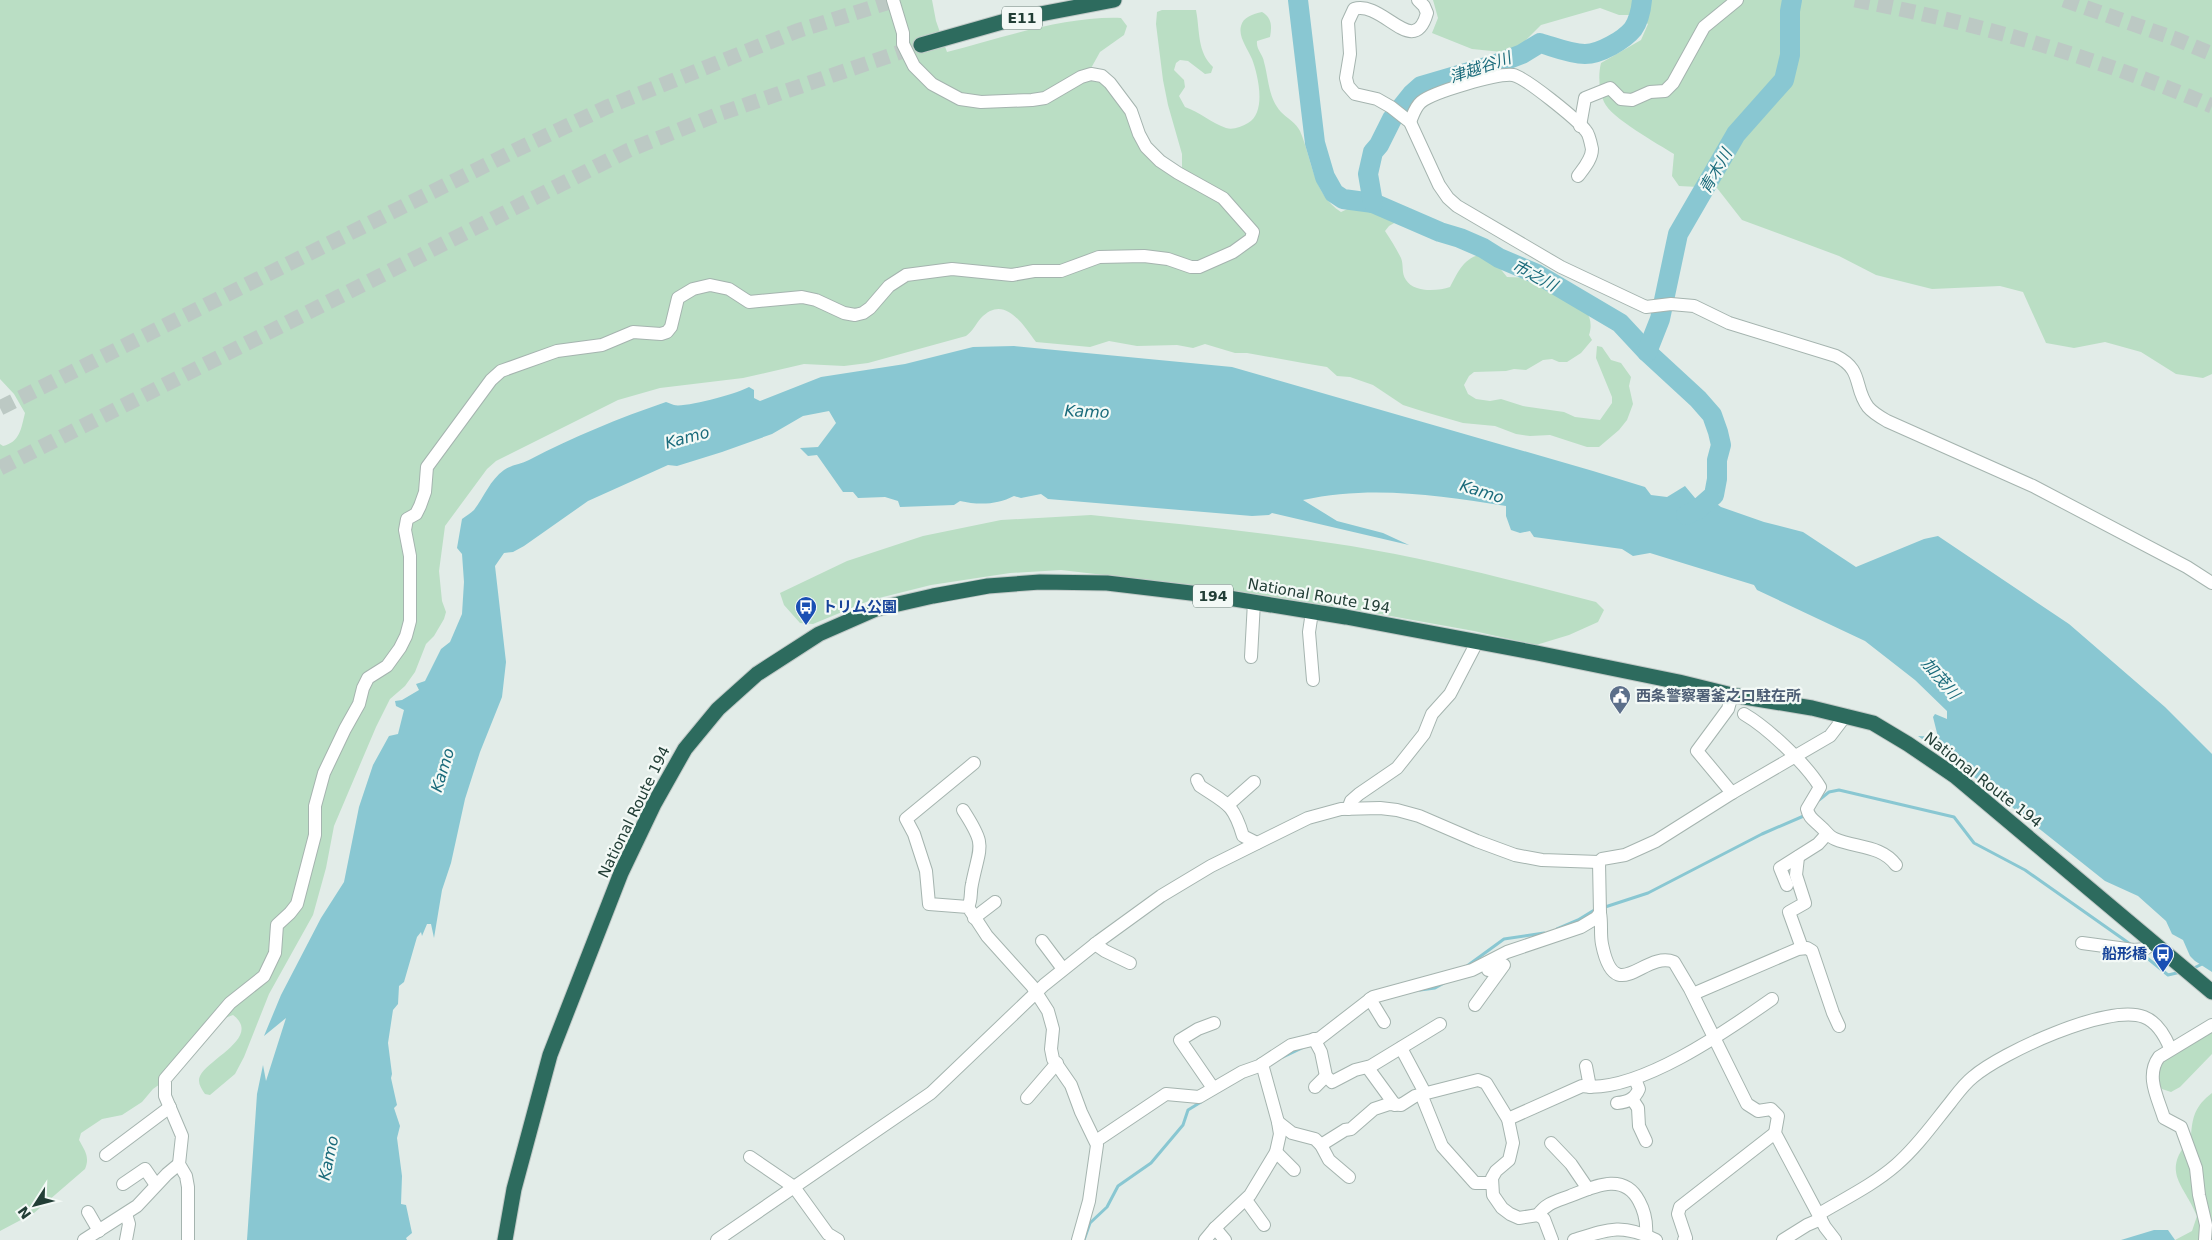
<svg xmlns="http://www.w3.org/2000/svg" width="2212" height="1240" font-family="'DejaVu Sans','Noto Sans JP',sans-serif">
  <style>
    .green { fill: #badec4 }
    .water { fill: #89c7d2 }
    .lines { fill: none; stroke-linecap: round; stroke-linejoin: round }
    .stream { stroke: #89c7d2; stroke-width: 3 }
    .river { stroke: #89c7d2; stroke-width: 20 }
    .highway-tunnel { stroke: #bcc9c4; stroke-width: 15; stroke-dasharray: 15 8; stroke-linecap: butt }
    .minor-casing { stroke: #a5b4af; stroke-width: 14 }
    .highway-casing { stroke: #c1c9c7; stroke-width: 17 }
    .minor { stroke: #fff; stroke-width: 12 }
    .highway { stroke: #2d6b5e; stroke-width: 15 }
    .labels { text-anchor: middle; stroke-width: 4.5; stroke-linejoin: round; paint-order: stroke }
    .shield { fill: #f3f9f6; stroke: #617670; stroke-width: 1 }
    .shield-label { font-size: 14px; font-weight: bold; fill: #223e36 }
    .street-label { font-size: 15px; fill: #223e36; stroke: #f3f9f6 }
    .transit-label { font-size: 15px; font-weight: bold; fill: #164399; stroke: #f3f9f6; text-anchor: start }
    .service-label { font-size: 15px; font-weight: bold; fill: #4e5e75; stroke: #f3f9f6; text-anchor: start }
    .water-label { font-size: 16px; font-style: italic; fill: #1a6b7b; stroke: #f3f9f6 }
  </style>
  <rect width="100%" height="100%" fill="#e2ece8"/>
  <!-- green -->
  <g class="green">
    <path d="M 0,0 L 932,0 L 936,21 L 947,52 C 1002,38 1064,16 1121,18 L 1127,26 L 1124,35 L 1100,52 L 1090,70 L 1127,112 L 1136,135 L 1175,174 L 1182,168 L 1182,154 L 1168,105 L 1163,80 L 1156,24 L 1157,12 L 1162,10 L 1196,10 C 1200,31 1197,52 1213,67 L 1211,73 L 1205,74 L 1188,61 L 1180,60 L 1176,63 L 1174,70 L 1184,80 L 1185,87 L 1179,96 L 1185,107 C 1200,112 1211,123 1226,128 C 1233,130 1241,127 1248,123 C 1267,112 1258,75 1252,59 C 1248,49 1238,37 1241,26 C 1243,17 1253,14 1262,12 C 1272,18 1272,26 1270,37 L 1257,41 C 1256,50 1263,54 1264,62 C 1269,80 1268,97 1281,112 C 1287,118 1296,123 1300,131 C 1312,159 1313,194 1341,212 L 1354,206 L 1371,207 L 1397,216 L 1396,222 L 1389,226 L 1385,231 C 1391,240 1396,248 1401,258 C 1404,265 1401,273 1406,280 C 1414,293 1438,291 1450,287 C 1458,272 1464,257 1483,254 L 1494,261 L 1507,277 L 1531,278 L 1585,310 C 1591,317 1592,326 1589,335 L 1592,340 L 1581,353 L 1567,362 L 1559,362 L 1552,359 L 1543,360 L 1526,370 L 1514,369 L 1506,371 L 1474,372 L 1469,376 L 1464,385 L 1468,394 L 1476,399 L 1490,401 L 1501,399 L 1523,406 L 1564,412 L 1575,417 L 1600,420 L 1612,403 L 1612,397 L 1596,358 L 1597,346 L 1602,347 L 1611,360 L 1621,363 L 1631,377 L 1629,386 L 1633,404 L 1627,420 L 1619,430 L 1599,447 L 1587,447 L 1550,435 L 1530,436 L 1516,434 L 1495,426 L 1463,423 L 1425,412 L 1403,405 L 1373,385 L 1350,377 L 1337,376 L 1327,367 L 1303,363 L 1247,353 L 1235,353 L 1205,344 L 1193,348 L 1177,345 L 1137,346 L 1109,341 L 1090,347 L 1036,342 C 1022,323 1004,294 981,318 C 975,325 973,331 966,336 L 868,363 L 844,366 L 804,364 L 743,378 L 660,388 L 618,400 L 496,461 L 487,469 L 445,526 L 439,571 L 442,601 L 446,612 L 444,619 L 434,636 L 426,644 L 415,672 L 405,686 L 390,699 L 376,727 L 334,826 L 326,868 L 313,915 L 269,994 L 244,1057 L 235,1074 L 210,1095 L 205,1094 C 201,1088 197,1082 200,1076 C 209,1058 262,1037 233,1015 L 225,1018 L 177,1072 L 153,1089 L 142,1102 L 122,1115 L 102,1119 L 81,1133 L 79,1140 C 85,1151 90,1157 85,1169 L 34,1213 L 0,1231 L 0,444 L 3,446 C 20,442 21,429 25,413 L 14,394 L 0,379 Z"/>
    <path d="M 1433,0 L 2212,0 L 2212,374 L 2203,378 L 2176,374 L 2141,352 L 2105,342 L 2074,348 L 2046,343 L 2023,292 L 2000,286 L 1932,289 L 1876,275 L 1839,256 L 1742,220 L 1717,188 L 1679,186 L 1672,176 L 1674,154 C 1658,144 1611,118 1604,102 C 1599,91 1598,75 1601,63 L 1641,40 L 1648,24 L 1633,15 L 1619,15 L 1600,8 L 1541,25 L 1521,45 L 1502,52 L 1472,49 L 1432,33 L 1438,18 Z"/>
    <path d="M 1091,515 C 1178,524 1265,532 1351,546 C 1434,560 1515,581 1596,602 L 1604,610 L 1598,622 L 1569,635 L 1536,645 L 1474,631 L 1346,608 L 1217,588 L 1061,570 L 1010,573 L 931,585 L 871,600 L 813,624 L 800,623 L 784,605 L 780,593 L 847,561 L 923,536 L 1001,520 Z"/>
    <path d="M 2212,1029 L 2212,1054 L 2180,1087 L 2171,1092 L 2162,1089 C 2146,1059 2191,1042 2212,1029 Z"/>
    <path d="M 2212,1093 L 2212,1240 L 2175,1240 L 2192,1231 L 2197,1216 C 2184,1184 2160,1172 2191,1138 C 2192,1117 2195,1106 2212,1093 Z"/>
  </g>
  <!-- water -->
  <g class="water">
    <path d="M 1014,346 L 1232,367 L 1593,471 L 1645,487 L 1651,495 L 1667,497 L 1685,486 L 1695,498 L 1714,502 L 1721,507 L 1764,522 L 1803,532 L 1856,567 L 1924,539 L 1938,536 L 2069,624 L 2165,707 L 2212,754 L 2212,972 L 2195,961 L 2190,956 L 2183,940 L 2172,934 L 2166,921 L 2138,896 L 2105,881 L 1959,765 L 1918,736 L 1938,737 L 1933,717 L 1935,714 L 1947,719 L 1947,711 L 1915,680 L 1865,641 L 1757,590 L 1754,585 L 1650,553 L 1633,556 L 1622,549 L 1534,537 L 1530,531 L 1520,533 L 1511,530 L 1506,516 L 1506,506 C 1439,495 1370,485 1303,500 L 1337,521 L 1383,533 L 1409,545 L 1272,513 L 1269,515 L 1252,516 L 1048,499 L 1041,494 L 1021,498 L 1014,496 C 997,505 978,505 960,501 L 954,505 L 900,507 L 898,501 L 885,497 L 858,498 L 853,492 L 843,492 L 817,455 L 808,456 L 800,448 L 818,447 L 836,423 L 829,411 L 803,416 L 772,434 L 722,452 L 677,466 L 668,465 L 588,501 L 524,546 L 513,552 L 504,553 L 495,566 L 506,662 L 502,697 L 480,752 L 465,799 L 451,863 L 442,890 L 434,938 L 431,924 L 427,924 L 422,936 L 421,932 L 417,937 L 404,982 L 399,986 L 398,1004 L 393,1010 L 388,1043 L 392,1074 L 391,1078 L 397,1105 L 394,1108 L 400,1126 L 397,1138 L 402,1176 L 401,1204 L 406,1205 L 412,1233 L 406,1238 L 407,1240 L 247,1240 L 257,1094 L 263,1065 L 266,1081 L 286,1018 L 264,1036 L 281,995 L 321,918 L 344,882 L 359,807 L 373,765 L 389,736 L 398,734 L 404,710 L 396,706 L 395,701 L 402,700 L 419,690 L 416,684 L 425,681 L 441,649 L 450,642 L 462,614 L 464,582 L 462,554 L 457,548 L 462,519 C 466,516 471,513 474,510 C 484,497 490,480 504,470 C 511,465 521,464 529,460 C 573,437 619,418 666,402 C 669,403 671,404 674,405 C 685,408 739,393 749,387 L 754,390 L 754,398 L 760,401 L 821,377 L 905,364 L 973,347 Z"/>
    <polygon points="2154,1230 2168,1230 2175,1240 2121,1240"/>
  </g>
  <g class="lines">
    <!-- stream -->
    <g class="stream">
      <polyline points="1819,800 1829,792 1839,790 1954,817 1974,843 2025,870 2133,946"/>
      <polyline points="1602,908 1648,893 1762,834 1806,815"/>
      <polyline points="1557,929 1578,920 1596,909"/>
      <polyline points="2141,953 2168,975 2181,972"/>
      <polyline points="1467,966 1504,939 1544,933"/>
      <polyline points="2192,969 2212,959"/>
      <polyline points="1420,990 1435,988 1444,983"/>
      <polyline points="1283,1057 1302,1048"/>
      <polyline points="1084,1240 1090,1223 1107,1207 1118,1186 1151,1163 1183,1125 1188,1110 1201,1102"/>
    </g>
    <!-- river -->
    <g class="river">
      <polyline points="1298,0 1315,143 1325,177 1334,193 1343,199 1373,203 1440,232 1460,238 1483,248 1499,258 1537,274 1620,323 1647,352 1698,399 1712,415 1718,432 1721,445 1717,460 1717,479 1714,495 1697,510 1686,515"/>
      <path d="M 1373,203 L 1368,174 L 1373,152 L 1379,145 L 1392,119 L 1412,94 L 1421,86 L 1496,64 L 1522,54 L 1540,43 C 1554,47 1570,54 1585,54 C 1600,54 1624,40 1633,29 C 1639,20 1641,11 1642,0"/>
      <polyline points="1647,352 1660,319 1678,234 1736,134 1784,80 1790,55 1790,11 1792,0"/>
    </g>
    <!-- highway-tunnel -->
    <g class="highway-tunnel">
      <path d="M 1855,0 C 1977,23 2097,57 2212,106"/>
      <polyline points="2064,0 2176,39 2212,54"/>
      <polyline points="0,408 516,150 607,107 797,31 896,0"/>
      <polyline points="0,468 629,150 719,114 921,45"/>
    </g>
    <!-- minor casing -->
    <g class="minor-casing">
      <g id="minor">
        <path d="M 1418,0 L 1424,6 L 1427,13 C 1414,60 1383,0 1354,9 L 1348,22 L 1350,54 L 1346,78 L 1348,86 L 1355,94 L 1377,99 L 1391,107 L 1410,122 L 1439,185 L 1448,198 L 1457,206 L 1561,267 L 1646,307 L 1671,304 L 1694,306 L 1729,323 L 1836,356 C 1864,370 1853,387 1868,407 C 1873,413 1880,417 1887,421 L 2033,486 L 2187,567 L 2212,583"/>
        <path d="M 1410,122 C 1413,115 1415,107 1421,102 C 1433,92 1498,73 1513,75 C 1525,77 1578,120 1586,131 C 1589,134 1591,144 1592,149 C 1592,159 1584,168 1578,176"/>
        <polyline points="1580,126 1585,98 1610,88 1621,99 1632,100 1650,92 1665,91 1673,83 1704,27 1737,0"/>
        <polyline points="1312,612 1309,632 1313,680"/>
        <polyline points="1251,657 1254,602"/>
        <path d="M 1744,714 C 1768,728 1806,764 1820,787 L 1807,809 C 1809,818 1814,820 1821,827 C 1826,831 1829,837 1835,839 C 1856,848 1881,845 1896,865"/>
        <polyline points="974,763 906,819 914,834 926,871 929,904 968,907 987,936 1032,986 1048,1011 1053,1029 1051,1049 1053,1059 1071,1085 1081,1112 1097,1145 1089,1201 1078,1240"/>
        <path d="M 1197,780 L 1200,786 C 1227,804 1233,803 1243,836 L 1257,843"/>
        <polyline points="1732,793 1697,751 1728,709 1732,695"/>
        <polyline points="1228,805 1254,782"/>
        <polyline points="1348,809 1351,801 1359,794 1397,768 1424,734 1432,714 1450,694 1477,642"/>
        <path d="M 963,810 C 987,847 980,844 972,884 C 970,892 972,900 968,907"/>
        <polyline points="1798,857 1796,875 1805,903 1789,912 1802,948"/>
        <polyline points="1787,885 1780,868 1818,844 1827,834"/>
        <path d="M 1600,913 C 1602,923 1600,934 1602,944 C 1615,1009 1644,950 1674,962 L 1690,989 L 1747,1104 L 1758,1111 L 1771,1109 L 1778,1116 L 1775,1133 L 1825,1227 L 1835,1240"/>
        <polyline points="974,918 995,902"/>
        <polyline points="1042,941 1063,969"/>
        <polyline points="2082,943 2134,950 2145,949 2154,942"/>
        <polyline points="1095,944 1105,951 1130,963"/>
        <polyline points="1693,994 1798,949 1807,948 1812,951 1833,1013 1839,1026"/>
        <polyline points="1370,999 1384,1022"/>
        <polyline points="1475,1005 1504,965 1502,964 1488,970"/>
        <polyline points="1314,1039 1321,1052 1326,1076 1332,1082 1355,1070 1371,1066 1440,1024"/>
        <polyline points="1401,1048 1425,1093"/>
        <polyline points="1586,1066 1590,1087"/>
        <polyline points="1368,1068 1395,1105"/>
        <polyline points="1315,1087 1326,1076"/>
        <polyline points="1213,1088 1180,1040 1198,1029 1214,1023"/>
        <polyline points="1421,1094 1442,1146 1475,1183 1492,1183"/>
        <polyline points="1027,1098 1057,1063"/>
        <polyline points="1632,1099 1638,1108 1639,1126 1646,1141"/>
        <path d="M 1617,1103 C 1628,1102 1635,1099 1639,1089 L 1635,1079"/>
        <path d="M 1508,1119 L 1582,1086 C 1637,1094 1728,1030 1772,999"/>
        <polyline points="1278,1122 1292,1133 1315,1139 1321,1145 1329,1160 1349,1177"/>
        <polyline points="1096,1141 1166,1094 1199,1097 1242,1072 1259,1066 1291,1045 1320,1038 1373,997 1472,970 1507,952 1581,927 1596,918 1600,913 1599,862 1602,859 1625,855 1656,841 1732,793 1830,736 1846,715"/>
        <polyline points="1551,1143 1571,1164 1588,1189"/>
        <polyline points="1321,1145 1345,1130 1351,1129 1374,1109 1389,1104 1401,1105 1415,1096 1478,1080 1486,1083 1508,1119 1513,1143 1509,1160 1496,1171 1492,1178 1493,1195 1502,1208 1510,1214 1519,1218 1538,1215 1544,1219 1552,1240"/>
        <polyline points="1276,1152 1294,1170"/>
        <polyline points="106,1155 170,1107"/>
        <polyline points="750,1157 794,1187 828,1234 838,1240"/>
        <polyline points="123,1184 145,1169 156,1185"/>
        <polyline points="1246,1200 1264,1225"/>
        <polyline points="88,1212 99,1231"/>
        <polyline points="126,1214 129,1224 126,1240"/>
        <path d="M 1819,1214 C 1844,1199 1873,1185 1896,1165 C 1917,1147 1933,1124 1950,1103 C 1957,1094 1964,1084 1973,1077 C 2001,1053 2108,1003 2144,1017 C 2157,1022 2165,1036 2170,1048"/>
        <path d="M 1538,1215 C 1546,1203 1557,1201 1570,1196 C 1595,1186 1624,1172 1639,1201 C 1645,1212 1647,1223 1646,1235"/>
        <polyline points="1215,1228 1225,1240"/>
        <polyline points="84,1240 137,1206 167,1174 179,1164"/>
        <polyline points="188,1240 188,1187 186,1176 179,1164 182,1136 165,1096 165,1079 230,1003 264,976 275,953 277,925 290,913 297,904 315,835 315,806 324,773 345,729 359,704 363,688 368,678 387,666 400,648 406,636 410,621 410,556 405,530 407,519 416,514 420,506 425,492 427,467 491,380 501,371 557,351 602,345 633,332 661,334 667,332 671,327 678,298 693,289 710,285 729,289 749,302 802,297 816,300 844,313 855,315 863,313 870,308 889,286 906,275 952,269 1012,275 1034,271 1061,271 1099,257 1144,256 1168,259 1191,267 1199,267 1233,252 1251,239 1253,232 1223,198 1178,173 1160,161 1146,147 1139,134 1131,111 1110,83 1102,76 1091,74 1081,77 1045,98 1032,100 981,102 960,99 932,84 914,66 903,44 903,33 893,0"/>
        <polyline points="717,1240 931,1093 1044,985 1099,941 1161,896 1211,866 1308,818 1341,809 1380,808 1397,810 1419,816 1477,841 1515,855 1542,860 1599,862"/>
        <polyline points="1205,1240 1215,1228 1250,1195 1276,1152 1280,1134 1278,1122 1262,1064"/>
        <path d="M 1574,1240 C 1608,1229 1622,1223 1656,1240"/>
        <polyline points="1684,1240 1686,1238 1678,1214 1680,1207 1775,1133"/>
        <polyline points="1783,1240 1807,1225 1821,1219"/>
        <path d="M 2205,1240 L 2206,1225 L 2199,1195 L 2196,1168 L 2181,1127 L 2164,1118 C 2158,1098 2145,1076 2159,1057 L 2212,1025"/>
      </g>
    </g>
    <!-- highway casing -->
    <g class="highway-casing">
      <g id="highway">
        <polyline points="921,45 1009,20 1114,0"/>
        <polyline points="505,1240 514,1189 550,1055 621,873 654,804 685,749 718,709 757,674 819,634 876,609 933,596 988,586 1040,582 1107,583 1216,596 1346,617 1537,653 1679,682 1732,695 1812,708 1873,723 1908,744 1955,776 2212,992"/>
      </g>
    </g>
    <!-- minor -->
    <use href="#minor" class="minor"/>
    <!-- highway -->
    <use href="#highway" class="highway"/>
  </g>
  <!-- icons -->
  <defs>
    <g id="bus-pin" transform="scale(1.125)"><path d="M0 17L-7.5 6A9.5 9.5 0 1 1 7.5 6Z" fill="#1a4fb4" stroke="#f3f9f6"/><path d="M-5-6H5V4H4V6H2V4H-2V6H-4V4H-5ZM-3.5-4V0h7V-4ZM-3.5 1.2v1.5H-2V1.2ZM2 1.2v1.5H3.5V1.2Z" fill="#fff"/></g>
    <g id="civic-pin" transform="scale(1.125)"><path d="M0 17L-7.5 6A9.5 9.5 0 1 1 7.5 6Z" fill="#5c6f8a" stroke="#f3f9f6"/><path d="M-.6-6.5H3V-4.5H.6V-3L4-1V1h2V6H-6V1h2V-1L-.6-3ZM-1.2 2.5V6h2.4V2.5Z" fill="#fff"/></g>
  </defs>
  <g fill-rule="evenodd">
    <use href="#bus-pin" x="806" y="607"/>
    <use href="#civic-pin" x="1620" y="696"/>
    <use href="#bus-pin" x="2163" y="954"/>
  </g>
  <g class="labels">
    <!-- shield labels -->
    <g class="shield">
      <rect x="1002" y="6.5" width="40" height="23" rx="4"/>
      <rect x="1193" y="584.5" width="40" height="23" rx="4"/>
    </g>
    <g class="shield-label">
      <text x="1022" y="23">E11</text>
      <text x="1213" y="601">194</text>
    </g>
    <!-- street labels -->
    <g class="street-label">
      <text transform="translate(1319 596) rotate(10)" y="5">National Route 194</text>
      <text transform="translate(1983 780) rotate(38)" y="5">National Route 194</text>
      <text transform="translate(634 812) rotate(-64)" y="5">National Route 194</text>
    </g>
    <!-- transit labels -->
    <g class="transit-label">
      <text x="822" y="612">トリム公園</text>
      <text x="2147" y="959" text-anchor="end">船形橋</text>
    </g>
    <!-- service labels -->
    <g class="service-label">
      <text x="1636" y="701">西条警察署釜之口駐在所</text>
    </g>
    <!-- water labels -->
    <g class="water-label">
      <text transform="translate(1480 67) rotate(-19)" y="6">津越谷川</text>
      <text transform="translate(1715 171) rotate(-60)" y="6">青木川</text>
      <text transform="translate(1535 275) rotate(28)" y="6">市之川</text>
      <text transform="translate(1087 411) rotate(2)" y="6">Kamo</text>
      <text transform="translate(687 437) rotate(-15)" y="6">Kamo</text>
      <text transform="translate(1482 491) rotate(17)" y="6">Kamo</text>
      <text transform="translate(1941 678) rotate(49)" y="6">加茂川</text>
      <text transform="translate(442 770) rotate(-73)" y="6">Kamo</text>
      <text transform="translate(328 1158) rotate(-78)" y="6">Kamo</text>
    </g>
  </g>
  <!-- north arrow -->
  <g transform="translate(35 1205) rotate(234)" stroke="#f3f9f6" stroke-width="4" paint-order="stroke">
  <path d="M0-4L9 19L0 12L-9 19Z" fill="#223e36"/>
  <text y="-8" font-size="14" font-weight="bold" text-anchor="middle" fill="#223e36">N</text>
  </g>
</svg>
